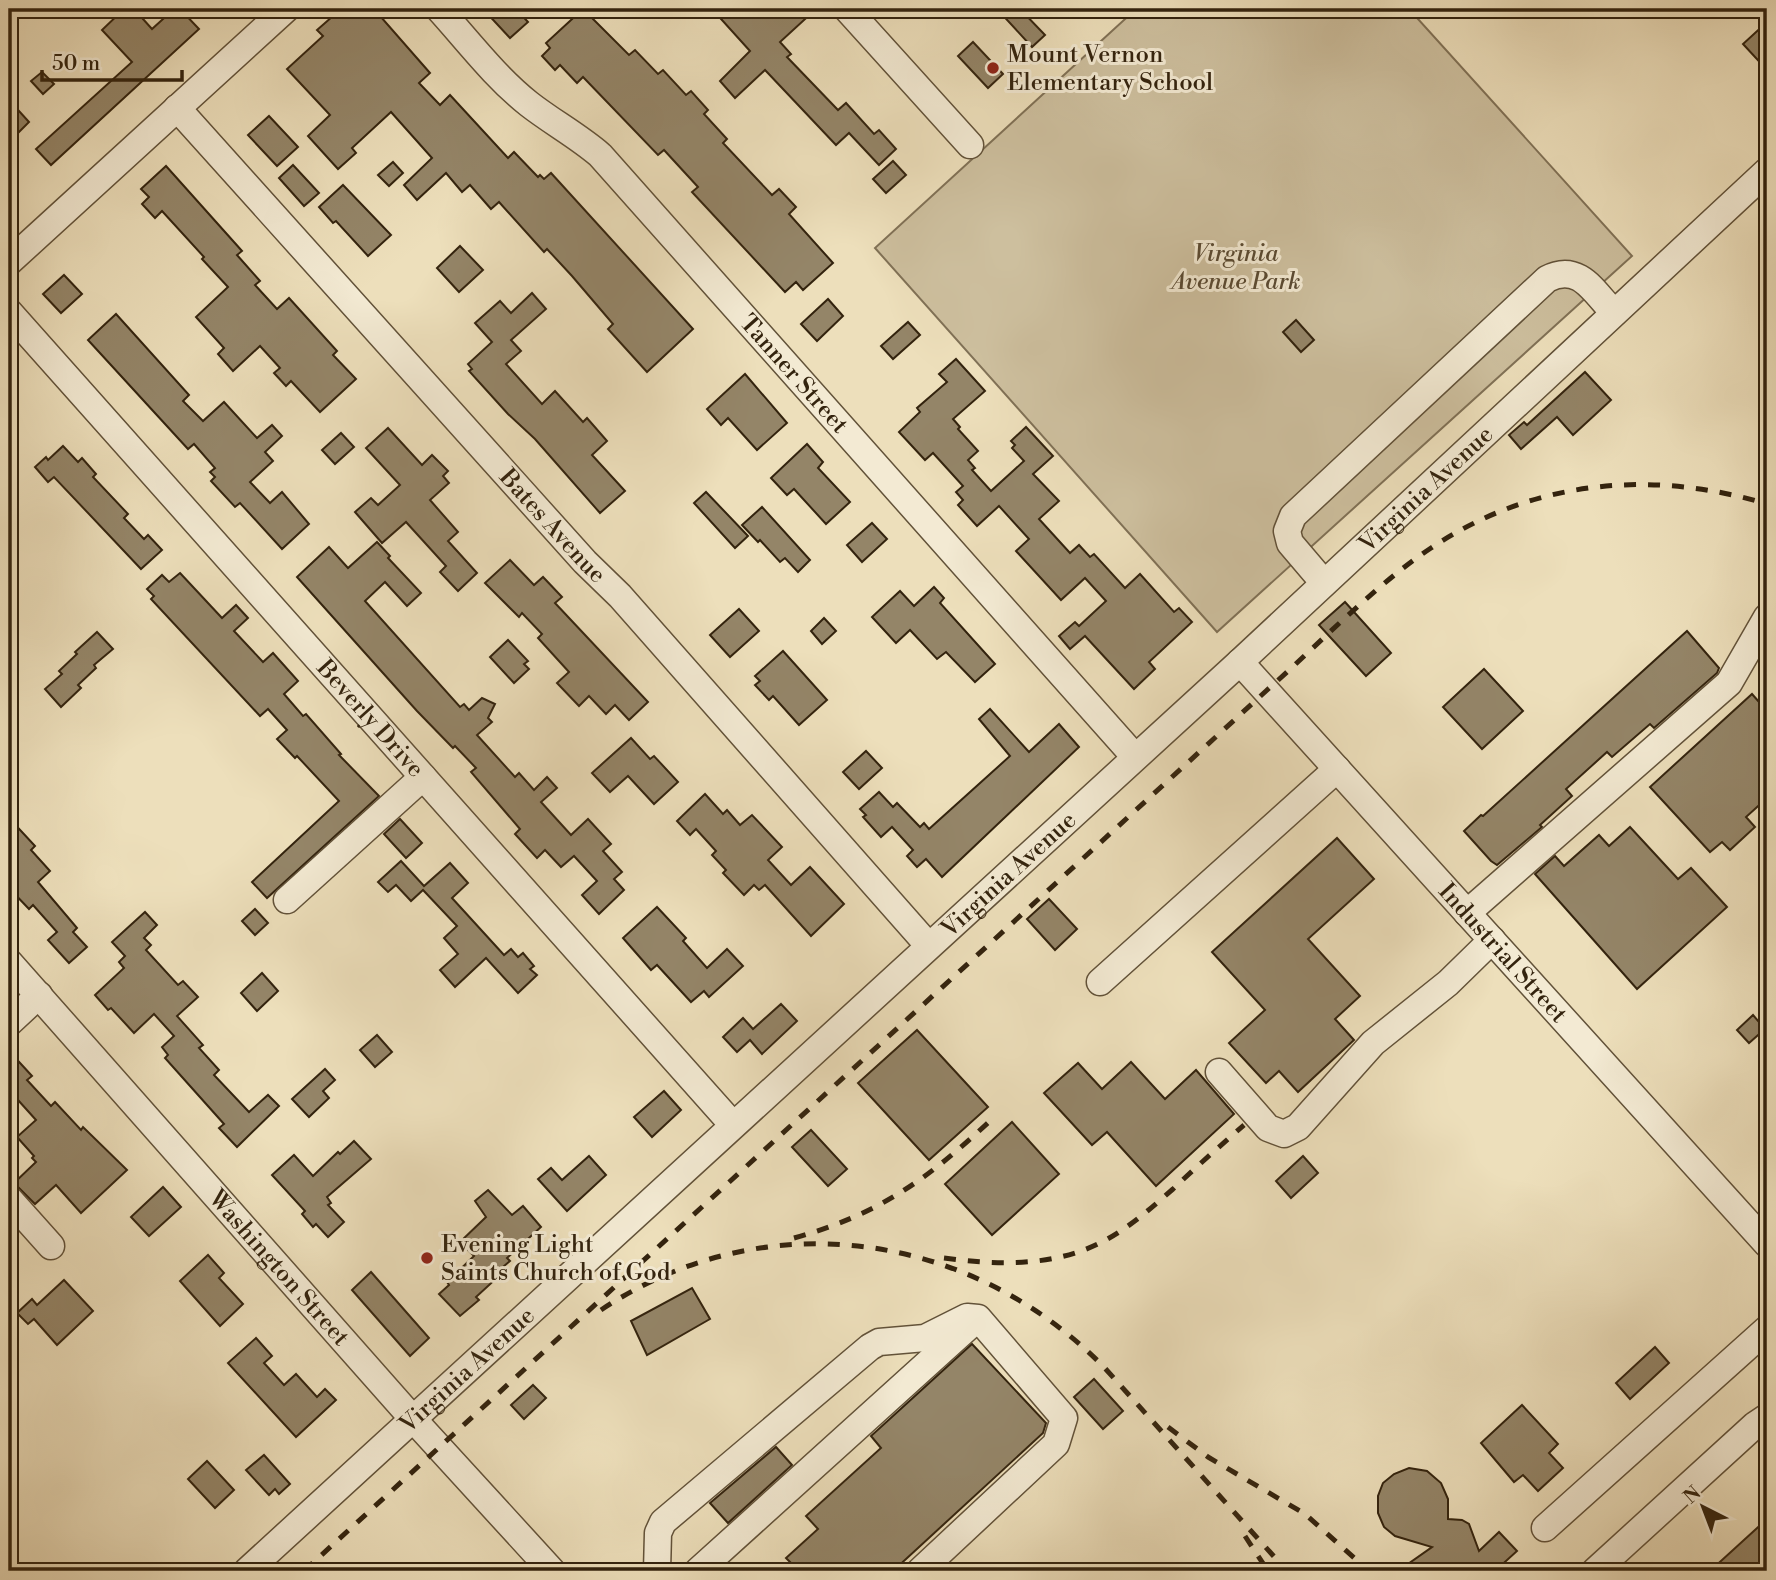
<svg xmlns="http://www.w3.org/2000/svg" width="1776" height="1580" font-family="'Libre Bodoni',serif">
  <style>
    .green { fill: #cdbf9e; stroke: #807156; stroke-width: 2 }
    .building { fill: #948568; stroke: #33230e; stroke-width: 2 }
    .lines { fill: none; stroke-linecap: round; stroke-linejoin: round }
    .minor-casing { stroke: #625239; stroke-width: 29 }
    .minor { stroke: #f3ead3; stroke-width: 26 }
    .rail { stroke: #33230e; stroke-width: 5; stroke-dasharray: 12 12; stroke-linecap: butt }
    .poi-dot { fill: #8f2418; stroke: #f3ead3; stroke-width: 2.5 }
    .labels { text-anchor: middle; stroke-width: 6; stroke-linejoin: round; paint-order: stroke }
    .poi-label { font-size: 24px; fill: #33230e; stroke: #f3ead3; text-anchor: start }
    .park-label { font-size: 24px; font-style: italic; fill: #5a4a32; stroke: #f3ead3 }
    .street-label { font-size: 24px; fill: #33230e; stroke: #f3ead3 }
  </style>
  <rect width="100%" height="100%" fill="#eddfbb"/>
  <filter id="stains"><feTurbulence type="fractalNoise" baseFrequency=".00286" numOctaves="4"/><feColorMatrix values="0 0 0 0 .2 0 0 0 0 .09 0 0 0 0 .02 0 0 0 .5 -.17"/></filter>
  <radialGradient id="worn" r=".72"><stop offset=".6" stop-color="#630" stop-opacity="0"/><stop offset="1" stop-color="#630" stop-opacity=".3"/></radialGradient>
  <!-- green -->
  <polygon class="green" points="1136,9 1409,9 1632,256 1217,632 875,248"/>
  <!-- building -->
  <g class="building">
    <polygon points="124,9 134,9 152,29 174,9 180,9 199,29 51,165 36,149 132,62 102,30"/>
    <polygon points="341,9 374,9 430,73 419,83 440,105 450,95 508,158 514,152 538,177 540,175 544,179 551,173 693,329 647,372 608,329 613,324 572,276 547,249 544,252 499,202 491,209 470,185 462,192 446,173 417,200 404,185 432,158 391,112 352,148 356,153 338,169 308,136 330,115 287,69 323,36 317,30"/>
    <polygon points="483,9 516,9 528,22 510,38"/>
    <polygon points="583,9 629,55 635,50 658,74 663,70 686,95 691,91 708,110 704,114 727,139 723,143 772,195 779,189 796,207 789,214 833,263 803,290 796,282 785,292 692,192 698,187 664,150 658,155 583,77 577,83 560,65 555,70 542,56 550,48 546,43"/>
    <polygon points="712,9 816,9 780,42 791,54 787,57 838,110 846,103 874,134 879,130 896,149 879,165 849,133 836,145 765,70 735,98 720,81 750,51"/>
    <polygon points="997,9 1020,9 1045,35 1032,47"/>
    <polygon points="1767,22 1767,70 1743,44"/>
    <polygon points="973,42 1003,74 988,88 958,56"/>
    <polygon points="42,72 54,84 43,94 31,81"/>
    <polygon points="9,100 29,122 19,132 9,121"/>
    <polygon points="269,116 298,147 277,166 248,135"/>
    <polygon points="893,161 906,175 886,193 873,179"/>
    <polygon points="393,162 403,173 389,186 378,175"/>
    <polygon points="293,165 319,193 304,206 279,178"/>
    <polygon points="166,166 242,251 237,255 260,281 255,285 277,309 289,298 337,351 333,355 356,379 320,412 291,381 286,386 274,373 280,368 260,346 233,371 218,354 224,348 196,317 228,287 202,259 204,257 162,211 155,218 142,204 149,197 141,189"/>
    <polygon points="343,185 391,235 368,256 336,221 333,223 319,207"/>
    <polygon points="460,246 483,270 459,292 437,268"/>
    <polygon points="64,275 82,294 61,313 43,294"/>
    <polygon points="532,293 546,309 511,340 521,351 506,364 542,404 555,391 583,422 587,418 607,441 592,455 625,491 600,513 535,439 508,414 469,371 472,369 468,364 492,342 475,323 500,301 511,313"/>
    <polygon points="828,299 843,316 817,341 801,324"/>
    <polygon points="116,314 189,395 183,401 203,421 224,402 257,438 272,425 282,436 265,452 273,461 250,482 270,503 282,492 309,524 282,549 240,503 235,507 211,481 215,477 210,472 215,468 194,444 188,449 88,340"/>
    <polygon points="1296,320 1314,340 1301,352 1283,332"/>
    <polygon points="908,322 920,335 893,359 881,346"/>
    <polygon points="956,359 985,391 953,419 960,427 958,429 978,451 968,460 975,468 972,470 991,491 1024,461 1012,448 1015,445 1011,441 1026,427 1053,456 1033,474 1059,501 1039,519 1070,553 1079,545 1090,557 1094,554 1125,588 1140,574 1174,612 1179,608 1192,622 1149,662 1155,669 1134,689 1085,636 1070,649 1059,636 1075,622 1079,626 1106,601 1085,578 1061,600 1016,551 1029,539 999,506 977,526 958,505 963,500 956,492 963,486 933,453 925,460 899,432 920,412 917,408 947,382 939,374"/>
    <polygon points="1585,372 1611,400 1573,435 1557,417 1521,449 1509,435 1524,422 1527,425"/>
    <polygon points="745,374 787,423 757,450 728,418 721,425 707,409"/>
    <polygon points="388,428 422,465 432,455 448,471 443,476 449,483 430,500 458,532 448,541 477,573 458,591 440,572 446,566 406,522 382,543 355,512 371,498 378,505 400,485 366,448"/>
    <polygon points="341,433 354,447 335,464 322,450"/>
    <polygon points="807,444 823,462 818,468 850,502 826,524 794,489 787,495 771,478"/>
    <polygon points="63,446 78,462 82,458 96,474 93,477 128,514 124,518 144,539 148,535 162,550 141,569 54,477 48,482 35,467 46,457 48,460"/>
    <polygon points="706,492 748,536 735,548 694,503"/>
    <polygon points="762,507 810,560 798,572 785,558 780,562 760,540 758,542 742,525"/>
    <polygon points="872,523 887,539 862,562 847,545"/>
    <polygon points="377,542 390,556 388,558 421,593 407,606 385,582 365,601 460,707 464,704 469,710 482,698 495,704 488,718 492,722 477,735 515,777 519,773 534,790 547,777 557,788 541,802 571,835 588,819 611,844 603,851 622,872 614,879 624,890 599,914 582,895 597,881 574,856 561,867 545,850 537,858 515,834 520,829 471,772 476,768 455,746 453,748 417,711 297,577 329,547 348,568"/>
    <polygon points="510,560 534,585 543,577 562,597 555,603 648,702 629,720 615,705 606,714 589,696 579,706 557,683 569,672 538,638 542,634 522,613 519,617 485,583"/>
    <polygon points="180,573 222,618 236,605 248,618 234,631 263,662 273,653 298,681 284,694 303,716 306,714 341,754 339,755 379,796 267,898 252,882 339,801 297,756 295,758 277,739 287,730 268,709 260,716 151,599 154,596 147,589 162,575 169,582"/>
    <polygon points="934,587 944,598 940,603 995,664 975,682 946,652 937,659 910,630 896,643 872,617 900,591 914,606"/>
    <polygon points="1345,602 1391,653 1366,676 1319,625"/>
    <polygon points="739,609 759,631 730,657 710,635"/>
    <polygon points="824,618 836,631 822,644 811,631"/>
    <polygon points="1687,631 1719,668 1717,673 1654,728 1650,724 1612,757 1607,752 1566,789 1572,796 1540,825 1542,827 1497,865 1491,861 1464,831 1481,815 1483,816"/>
    <polygon points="97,632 113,649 94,665 96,668 78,685 81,688 61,707 45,689 62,674 59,671 77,654 75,652"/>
    <polygon points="508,640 528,661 524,664 529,669 514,683 490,657"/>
    <polygon points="783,651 827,700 799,725 773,696 769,700 755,685 760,681 755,676"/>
    <polygon points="1484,669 1523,711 1482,749 1443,707"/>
    <polygon points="1752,694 1767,711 1767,798 1746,817 1755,827 1730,850 1722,842 1710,852 1650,787"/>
    <polygon points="990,709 1029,752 1059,724 1079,747 942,877 926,859 917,867 907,856 913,850 892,827 881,837 863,817 866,815 860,809 879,792 893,807 897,803 920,827 924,823 929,829 1010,756 979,719"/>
    <polygon points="631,738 650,759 654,756 678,782 654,804 628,776 610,792 592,773"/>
    <polygon points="866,751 882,768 859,789 843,772"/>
    <polygon points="705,794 723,814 727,810 740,825 752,815 782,847 768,860 791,885 810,867 844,904 811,936 765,885 759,890 754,885 744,895 723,873 726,870 712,855 716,851 696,829 690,835 677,821"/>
    <polygon points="9,818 35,846 31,850 50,871 38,882 77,928 73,932 87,947 69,963 48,940 57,932 33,905 29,909 9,888"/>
    <polygon points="400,819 422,843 406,858 384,834"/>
    <polygon points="1630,827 1678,879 1691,868 1727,907 1637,989 1535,874 1555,856 1564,866 1599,835 1609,846"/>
    <polygon points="1337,838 1374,879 1308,939 1360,996 1335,1019 1354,1040 1298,1092 1279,1071 1266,1083 1229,1043 1265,1010 1212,952"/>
    <polygon points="401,861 424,886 450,863 468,883 452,898 504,955 511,949 518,957 523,953 534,966 530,969 537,975 518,993 486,958 455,987 440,970 458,954 444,938 457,926 423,890 411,901 396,885 388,892 378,882"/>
    <polygon points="1049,899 1077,929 1055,950 1027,919"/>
    <polygon points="657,907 686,938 683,941 707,968 727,949 743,966 709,997 704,991 691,1002 657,965 651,970 623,938"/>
    <polygon points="255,909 268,923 255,935 242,921"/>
    <polygon points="145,912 157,925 144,938 151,945 146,950 178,985 183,981 198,997 177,1016 203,1045 199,1048 219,1070 214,1075 249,1112 268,1095 279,1106 237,1147 219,1128 224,1124 165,1058 168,1055 162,1047 174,1036 154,1014 134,1033 111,1008 108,1010 95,995 124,968 119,962 125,956 112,942"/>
    <polygon points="262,973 278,991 257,1011 241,993"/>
    <polygon points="781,1004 797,1021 762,1054 750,1040 737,1052 723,1037 743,1018 753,1029"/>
    <polygon points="1753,1015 1765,1029 1749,1043 1737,1030"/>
    <polygon points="917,1030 988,1107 929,1160 858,1083"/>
    <polygon points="377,1035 392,1052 375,1067 360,1050"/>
    <polygon points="9,1051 32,1076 27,1080 51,1106 55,1102 81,1130 83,1127 127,1170 81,1213 56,1185 35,1204 14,1183 36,1162 32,1158 34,1156 17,1137 36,1120 9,1090"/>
    <polygon points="1131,1062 1165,1099 1196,1070 1234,1114 1156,1186 1107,1132 1092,1145 1044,1093 1078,1063 1102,1089"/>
    <polygon points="325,1069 335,1080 323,1091 329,1098 309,1117 292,1099"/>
    <polygon points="664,1091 681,1110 652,1137 634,1117"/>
    <polygon points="1012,1122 1059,1174 992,1235 945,1184"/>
    <polygon points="811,1130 847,1169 828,1186 792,1147"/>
    <polygon points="354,1141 371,1159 327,1197 331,1203 328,1205 344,1222 328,1237 316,1224 313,1227 302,1214 305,1211 272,1175 294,1155 313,1176 338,1152 340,1154"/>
    <polygon points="589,1156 606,1175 567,1211 538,1179 551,1168 562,1180"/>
    <polygon points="1303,1156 1318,1173 1291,1198 1276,1181"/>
    <polygon points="163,1187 181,1207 149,1236 131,1217"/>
    <polygon points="488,1190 512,1215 523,1206 541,1227 507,1258 510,1261 497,1272 500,1275 476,1297 479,1300 460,1316 439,1294 449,1285 447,1282 474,1256 460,1242 486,1217 475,1201"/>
    <polygon points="208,1255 224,1273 219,1278 243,1304 220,1326 180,1281"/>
    <polygon points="371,1272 429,1338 410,1356 352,1290"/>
    <polygon points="64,1280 93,1311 57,1345 34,1319 28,1324 17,1313 32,1299 37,1305"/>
    <polygon points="692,1288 710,1319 647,1355 631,1321"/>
    <polygon points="256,1338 272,1356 264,1363 284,1385 296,1374 317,1397 325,1389 336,1400 296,1437 228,1363"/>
    <polygon points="972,1344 1046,1423 1043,1433 893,1571 799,1571 786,1558 818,1529 806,1516 881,1448 871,1436"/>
    <polygon points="1655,1347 1669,1363 1630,1399 1616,1383"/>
    <polygon points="1094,1379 1123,1411 1103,1429 1074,1397"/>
    <polygon points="533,1385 546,1398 524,1419 511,1405"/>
    <polygon points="1522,1405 1558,1444 1549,1453 1563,1468 1538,1491 1523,1475 1514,1482 1481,1443"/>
    <polygon points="776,1447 792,1465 728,1523 710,1503"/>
    <polygon points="264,1455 290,1484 279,1494 275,1489 269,1495 246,1470"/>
    <polygon points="207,1461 234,1490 215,1508 188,1479"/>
    <polygon points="1409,1468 1427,1471 1441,1483 1448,1499 1448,1519 1462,1520 1469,1524 1479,1551 1499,1532 1517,1551 1495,1571 1398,1571 1432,1547 1395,1536 1384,1527 1378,1513 1378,1496 1383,1483 1394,1474"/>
    <polygon points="1767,1519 1767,1571 1710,1571"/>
  </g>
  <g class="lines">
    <!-- minor casing -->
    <g class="minor-casing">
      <g id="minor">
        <path id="s1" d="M 439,9 C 468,41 495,77 529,104 C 552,122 578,136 600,155 L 1135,757"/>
        <polyline points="847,9 970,145"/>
        <path id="s2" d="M 177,108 L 585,562 L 620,596 L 928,945"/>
        <polyline points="9,262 286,9"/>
        <path id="s3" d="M 9,312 L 733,1125"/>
        <path d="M 1324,583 L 1290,543 L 1287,531 L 1293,516 L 1547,279 C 1579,262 1594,292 1614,313"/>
        <path id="s4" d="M 1240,662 L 1767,1244"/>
        <polyline points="287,900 423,777"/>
        <polyline points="1467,913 1729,683 1767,617"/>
        <path id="s5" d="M 9,962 L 413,1419 L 552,1571"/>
        <polyline points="1100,982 1337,769"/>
        <polyline points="9,1023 39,995"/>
        <polyline points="1219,1072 1268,1128 1284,1134 1298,1127 1373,1043 1448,983 1492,940"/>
        <polyline points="9,1199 51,1246"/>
        <polyline points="1545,1528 1767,1329"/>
        <path id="s6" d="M 247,1571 L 1240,662 L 1767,171"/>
        <polyline points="657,1571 658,1533 663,1522 870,1347 879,1342 925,1338 967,1317 978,1318 1064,1418 1056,1444 920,1571"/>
        <polyline points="698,1571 969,1326"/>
        <polyline points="1595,1571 1755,1425 1767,1417"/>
      </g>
    </g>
    <!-- minor -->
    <use href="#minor" class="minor"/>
    <!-- rail -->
    <g class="rail">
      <path d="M 794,1238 C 880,1214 928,1179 992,1119"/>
      <path d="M 944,1258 C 996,1265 1052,1267 1100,1243 C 1128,1229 1150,1209 1173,1189 C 1196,1167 1220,1146 1244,1125"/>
      <path d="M 601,1310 C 763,1202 968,1230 1103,1366 L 1287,1571"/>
      <polyline points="1168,1427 1208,1457 1305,1514 1369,1571"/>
      <polyline points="1245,1536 1268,1571"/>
      <path d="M 304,1571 L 1266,691 C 1318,645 1374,586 1431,548 C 1533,480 1651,469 1767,504"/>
    </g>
  </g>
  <!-- markers -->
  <g class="poi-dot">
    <circle cx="993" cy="68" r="7"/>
    <circle cx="427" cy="1258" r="7"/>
  </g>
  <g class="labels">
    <!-- poi labels -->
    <g class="poi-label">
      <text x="1007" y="62">Mount Vernon<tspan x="1007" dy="28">Elementary School</tspan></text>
      <text x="441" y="1252">Evening Light<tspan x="441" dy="28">Saints Church of God</tspan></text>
    </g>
    <!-- park labels -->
    <g class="park-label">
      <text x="1236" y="261">Virginia<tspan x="1236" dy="28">Avenue Park</tspan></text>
    </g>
    <!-- street labels -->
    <g class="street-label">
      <text dy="8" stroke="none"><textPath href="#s1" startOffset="511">Tanner Street</textPath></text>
      <text dy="8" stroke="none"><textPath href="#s6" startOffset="1600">Virginia Avenue</textPath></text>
      <text dy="8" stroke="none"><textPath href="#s2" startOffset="562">Bates Avenue</textPath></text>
      <text dy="8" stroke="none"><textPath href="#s3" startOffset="544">Beverly Drive</textPath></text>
      <text dy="8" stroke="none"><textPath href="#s6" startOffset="1032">Virginia Avenue</textPath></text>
      <text dy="8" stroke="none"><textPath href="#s4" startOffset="392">Industrial Street</textPath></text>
      <text dy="8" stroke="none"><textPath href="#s5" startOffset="408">Washington Street</textPath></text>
      <text dy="8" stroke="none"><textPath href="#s6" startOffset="298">Virginia Avenue</textPath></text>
    </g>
  </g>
  <!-- margin -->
  <rect width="1776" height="1580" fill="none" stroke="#eddfbb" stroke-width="35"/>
  <rect x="10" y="10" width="1755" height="1559" fill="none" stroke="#33230e" stroke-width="3.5"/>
  <rect x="18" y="18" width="1741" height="1545" fill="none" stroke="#33230e" stroke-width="2"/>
  <!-- north arrow -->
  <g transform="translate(1703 1507) rotate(318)" stroke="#f3ead3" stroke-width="5" paint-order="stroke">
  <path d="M0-5L12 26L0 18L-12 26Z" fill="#33230e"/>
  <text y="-10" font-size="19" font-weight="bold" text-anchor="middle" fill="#33230e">N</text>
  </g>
  <!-- scale -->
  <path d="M42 70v10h140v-10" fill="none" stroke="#33230e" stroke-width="3.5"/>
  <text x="52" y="70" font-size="21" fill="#33230e" stroke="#f3ead3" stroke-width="5" paint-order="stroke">50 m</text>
  <rect width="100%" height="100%" filter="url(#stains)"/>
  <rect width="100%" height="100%" fill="url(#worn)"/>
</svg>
